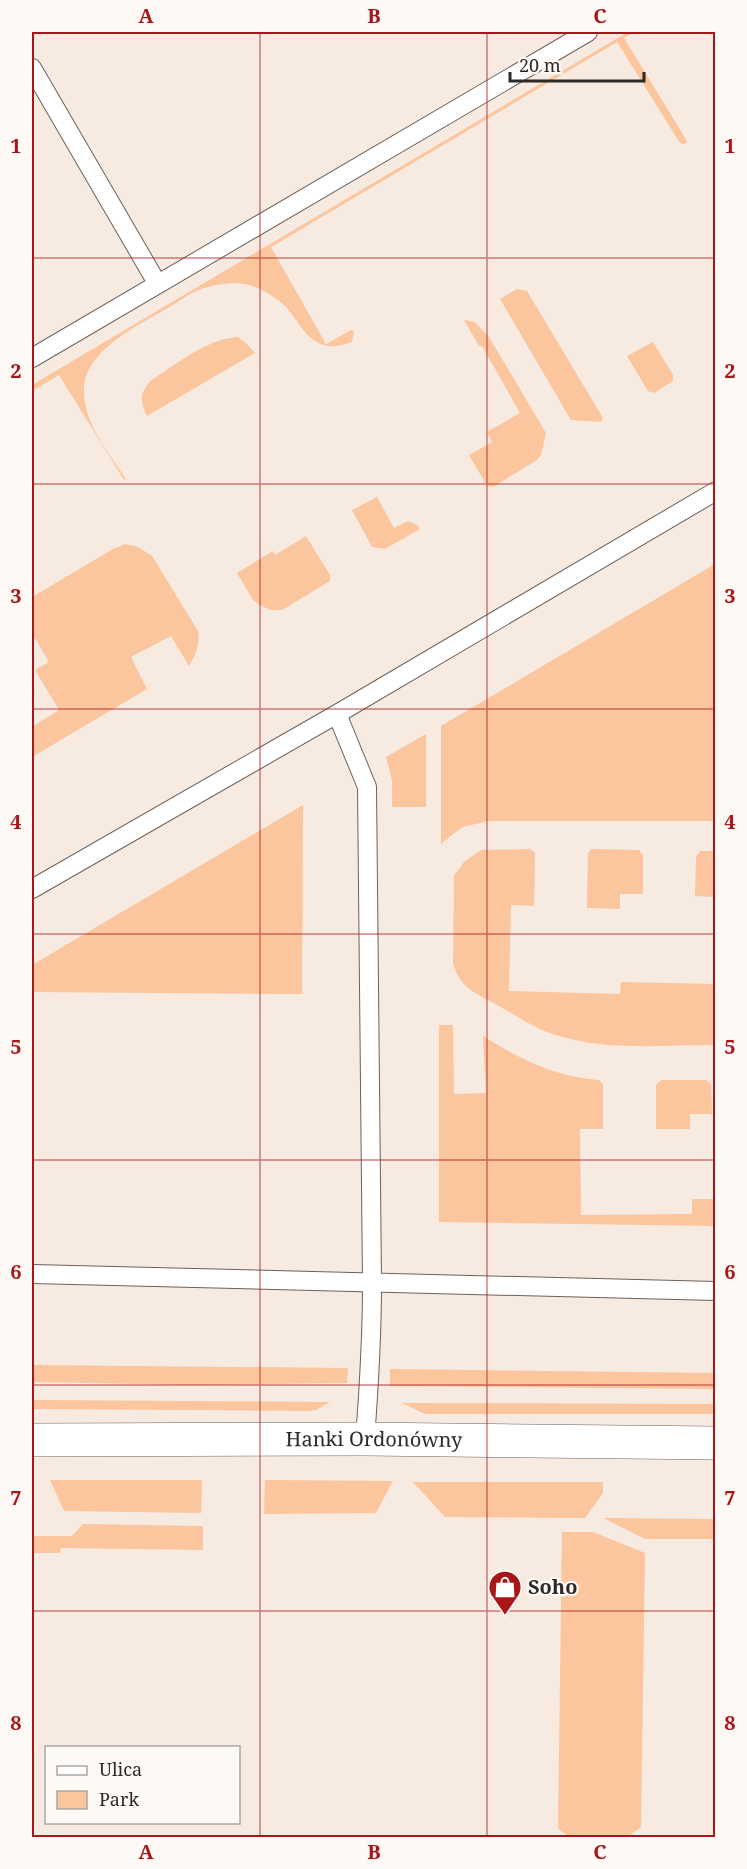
<svg xmlns="http://www.w3.org/2000/svg" width="747" height="1869" font-family="'Noto Serif',serif">
  <style>
    .green { fill: #fbc59d }
    .lines { fill: none; stroke-linecap: round; stroke-linejoin: round }
    .lane-casing { stroke: #6c6159; stroke-width: 20 }
    .street-casing { stroke: #6c6159; stroke-width: 34 }
    .lane { stroke: #fff; stroke-width: 18 }
    .street { stroke: #fff; stroke-width: 33 }
    .grid { fill: none; stroke: #a9161a; stroke-width: 1.5; stroke-opacity: 0.55 }
    .labels { text-anchor: middle; stroke-width: 4.5; stroke-linejoin: round; paint-order: stroke }
    .street-label { font-size: 20px; fill: #2d2925; stroke: #fff9f5 }
    .poi-label { font-size: 20px; font-weight: bold; fill: #2d2925; stroke: #fff9f5; text-anchor: start }
    .neatline { fill: none; stroke: #a9161a; stroke-width: 2 }
    .grid-label { font-size: 20px; text-anchor: middle; font-weight: bold; fill: #a9161a }
  </style>
  <rect width="100%" height="100%" fill="#f7eae1"/>
  <!-- green -->
  <g class="green">
    <path d="M 628,32 L 635,32 L 624,38 L 684,136 L 687,142 L 685,144 L 680,143 L 617,42 L 271,247 L 326,344 L 351,330 L 354,331 L 352,342 C 345,344 337,347 329,346 C 308,344 299,322 287,308 C 276,297 259,286 244,284 C 230,282 212,285 199,290 C 188,294 178,302 168,308 C 138,325 84,351 84,390 C 83,423 109,453 126,479 L 124,480 L 59,375 L 32,391 L 32,385 Z"/>
    <polygon points="517,289 527,291 603,418 601,422 571,420 500,299"/>
    <polygon points="464,320 475,322 489,337 546,433 541,455 537,460 493,487 487,486 469,455 492,442 487,432 520,413 482,346 479,346"/>
    <path d="M 238,337 L 246,343 L 255,353 L 147,416 C 140,400 139,396 150,381 C 177,364 206,339 238,337 Z"/>
    <polygon points="653,342 673,375 673,381 654,393 648,391 627,356"/>
    <polygon points="377,497 394,528 408,521 417,525 420,529 385,549 372,547 352,510"/>
    <polygon points="306,536 330,575 330,581 282,610 271,610 259,605 253,600 237,573 273,551 275,555"/>
    <path d="M 125,544 L 138,547 L 152,556 L 198,631 C 200,645 196,654 189,666 L 171,636 L 131,657 L 147,689 L 32,757 L 32,727 L 59,710 L 35,670 L 49,662 L 32,633 L 32,597 L 113,549 Z"/>
    <polygon points="715,564 715,821 489,821 462,827 441,844 441,726"/>
    <polygon points="426,734 426,807 392,807 392,780 386,757"/>
    <polygon points="303,805 302,994 32,992 32,965"/>
    <path d="M 530,849 L 535,853 L 534,906 L 511,905 L 509,991 L 620,994 L 621,982 L 715,984 L 715,1045 C 664,1045 609,1051 559,1036 C 537,1030 517,1016 497,1005 C 476,993 460,989 453,963 L 454,876 L 464,862 L 481,850 Z"/>
    <polygon points="591,849 639,850 643,855 643,894 620,894 620,909 587,908 588,853"/>
    <polygon points="700,851 715,851 715,897 695,896 696,857"/>
    <path d="M 439,1025 L 453,1025 L 454,1094 L 486,1093 L 483,1036 C 519,1059 556,1077 599,1080 L 603,1084 L 603,1129 L 580,1129 L 581,1215 L 692,1214 L 692,1199 L 715,1199 L 715,1226 L 439,1222 Z"/>
    <polygon points="661,1080 706,1080 711,1084 712,1114 690,1114 690,1129 656,1129 656,1085"/>
    <polygon points="32,1365 348,1368 347,1383 191,1385 32,1382"/>
    <polygon points="390,1369 715,1373 715,1389 390,1386"/>
    <polygon points="32,1400 330,1402 316,1410 309,1411 32,1409"/>
    <polygon points="402,1403 715,1404 716,1414 425,1414"/>
    <polygon points="50,1480 202,1480 201,1513 64,1511"/>
    <polygon points="265,1480 393,1481 376,1513 264,1514"/>
    <polygon points="413,1482 603,1482 603,1493 585,1518 445,1517"/>
    <polygon points="603,1518 715,1519 715,1539 645,1539"/>
    <polygon points="83,1524 203,1526 203,1550 61,1548 60,1553 32,1553 32,1536 72,1536"/>
    <polygon points="562,1532 593,1532 645,1553 641,1827 626,1838 569,1837 558,1828"/>
  </g>
  <g class="lines">
    <!-- lane casing -->
    <g class="lane-casing">
      <g id="lane">
        <polyline points="32,68 157,283"/>
        <polyline points="32,358 588,32"/>
        <path d="M 337,714 L 367,787 L 372,1283 C 372,1335 369,1387 365,1439"/>
        <polyline points="32,889 337,714 716,491"/>
        <polyline points="32,1274 716,1291"/>
      </g>
    </g>
    <!-- street casing -->
    <g class="street-casing">
      <g id="street">
        <path id="s1" d="M 32,1440 L 365,1439 L 716,1443"/>
      </g>
    </g>
    <!-- lane -->
    <use href="#lane" class="lane"/>
    <!-- street -->
    <use href="#street" class="street"/>
  </g>
  <!-- grid -->
  <path class="grid" d="M 260,32 L 260,1838M 487,32 L 487,1838M 32,258 L 716,258M 32,484 L 716,484M 32,709 L 716,709M 32,934 L 716,934M 32,1160 L 716,1160M 32,1385 L 716,1385M 32,1611 L 716,1611"/>
  <!-- icons -->
  <defs>
    <g id="shop-pin" transform="scale(1.725)"><path d="M0 17L-7.5 6A9.5 9.5 0 1 1 7.5 6Z" fill="#a9161a" stroke="#fff9f5"/><path d="M-5-2.5h2.3a2.7 3.5 0 0 1 5.4 0H5L5.5 6h-11ZM-1.5-2.5h3a1.5 2.3 0 0 0-3 0Z" fill="#fff"/></g>
  </defs>
  <g fill-rule="evenodd">
    <use href="#shop-pin" x="505" y="1587"/>
  </g>
  <g class="labels">
    <!-- street labels -->
    <g class="street-label">
      <text dy="7" stroke="none"><textPath href="#s1" startOffset="342">Hanki Ordonówny</textPath></text>
    </g>
    <!-- poi labels -->
    <g class="poi-label">
      <text x="528" y="1594">Soho</text>
    </g>
  </g>
  <!-- border -->
  <rect width="747" height="1869" fill="none" stroke="#fff9f5" stroke-width="66"/>
  <!-- legend -->
  <rect x="45" y="1746" width="195" height="78" fill="#fff9f5" stroke="#aba6a2" stroke-width="1.5"/>
  <rect x="57" y="1766" width="30" height="9" fill="#ffffff" stroke="#aba6a2" stroke-width="1.5"/>
  <text x="99" y="1776" font-size="18" fill="#2d2925">Ulica</text>
  <rect x="57" y="1791" width="30" height="18" fill="#fbc59d" stroke="#aba6a2" stroke-width="1.5"/>
  <text x="99" y="1806" font-size="18" fill="#2d2925">Park</text>
  <!-- scale -->
  <path d="M510 72v9h134v-9" fill="none" stroke="#2d2925" stroke-width="3"/>
  <text x="519" y="72" font-size="18" fill="#2d2925" stroke="#fff9f5" stroke-width="4.5" paint-order="stroke">20 m</text>
  <rect x="33" y="33" width="681" height="1803" class="neatline"/>
  <g class="grid-label">
    <text x="146" y="23">A</text>
    <text x="374" y="23">B</text>
    <text x="600" y="23">C</text>
    <text x="16" y="153">1</text>
    <text x="730" y="153">1</text>
    <text x="16" y="378">2</text>
    <text x="730" y="378">2</text>
    <text x="16" y="603">3</text>
    <text x="730" y="603">3</text>
    <text x="16" y="829">4</text>
    <text x="730" y="829">4</text>
    <text x="16" y="1054">5</text>
    <text x="730" y="1054">5</text>
    <text x="16" y="1279">6</text>
    <text x="730" y="1279">6</text>
    <text x="16" y="1505">7</text>
    <text x="730" y="1505">7</text>
    <text x="16" y="1730">8</text>
    <text x="730" y="1730">8</text>
    <text x="146" y="1859">A</text>
    <text x="374" y="1859">B</text>
    <text x="600" y="1859">C</text>
  </g>
</svg>
